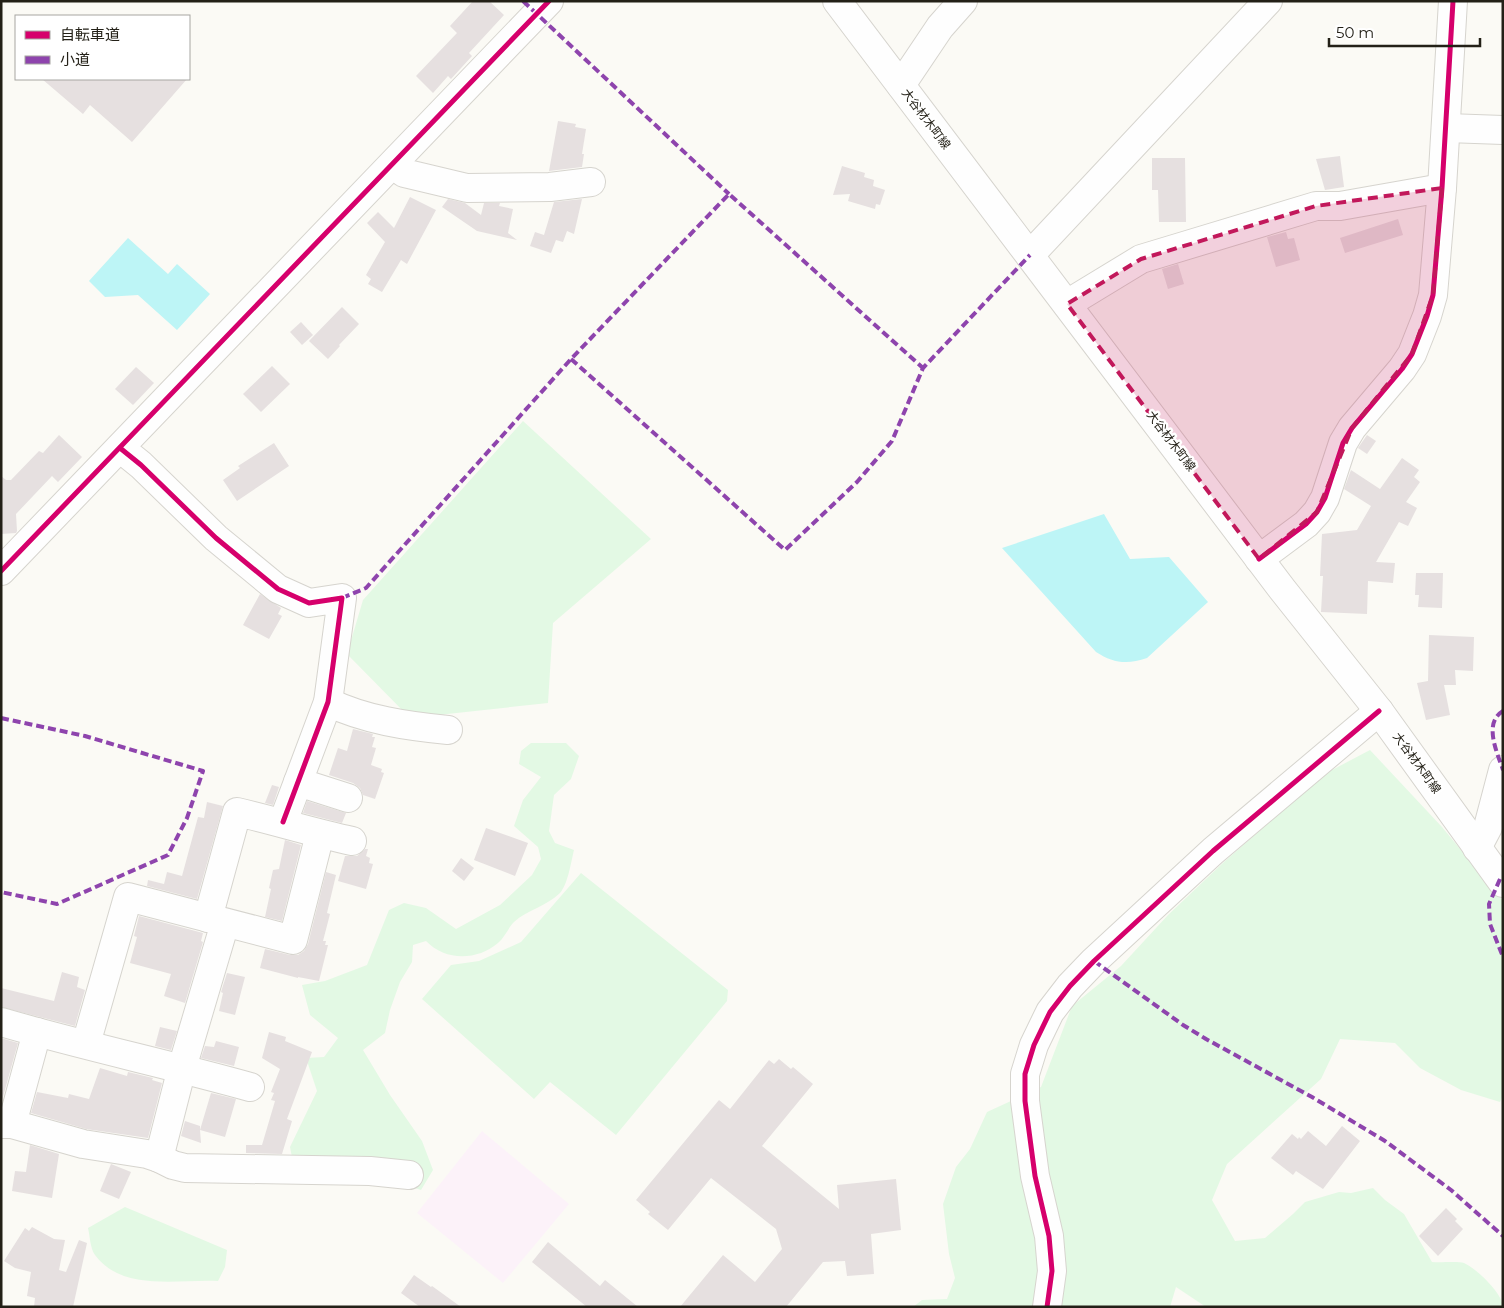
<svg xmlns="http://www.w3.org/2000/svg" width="1504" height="1308" font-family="Montserrat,'Noto Sans JP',sans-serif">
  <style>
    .industrial { fill: #fcf2f9 }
    .green { fill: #e3f9e4 }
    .water { fill: #bdf5f6 }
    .building { fill: #e6e0e0 }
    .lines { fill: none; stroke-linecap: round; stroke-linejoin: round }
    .minor-casing { stroke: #d6d4ce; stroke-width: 30 }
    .major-casing { stroke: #d6d4ce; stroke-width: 30 }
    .minor { stroke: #fefefe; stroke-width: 28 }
    .major { stroke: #fefefe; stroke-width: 28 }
    .quiet { stroke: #8e44ad; stroke-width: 4; stroke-dasharray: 8 4; stroke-linecap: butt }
    .cycleway-casing { stroke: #fff; stroke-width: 8 }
    .cycleway { stroke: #d6006c; stroke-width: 5 }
    .marked { fill: #c2185b; fill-opacity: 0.2; stroke: #c2185b; stroke-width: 4; stroke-dasharray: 10 6; stroke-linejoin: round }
    .labels { text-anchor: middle; stroke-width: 5; stroke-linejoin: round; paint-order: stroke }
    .street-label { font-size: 12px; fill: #232017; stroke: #fff }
  </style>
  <rect width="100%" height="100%" fill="#fbfaf5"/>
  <!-- industrial -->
  <polygon class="industrial" points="482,1131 569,1204 503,1283 417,1213"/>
  <!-- green -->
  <g class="green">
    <polygon points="523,421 651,539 553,623 548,703 410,718 347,654 363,600"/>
    <path d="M 531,743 L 566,743 L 579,756 L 571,779 L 554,795 L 549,831 L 555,843 L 574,850 C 571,862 568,884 560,893 C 547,906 527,910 514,922 C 508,928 505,937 498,943 C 477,961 445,961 426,941 L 413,945 L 412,962 L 400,982 L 390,1010 L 385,1033 L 363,1050 L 390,1095 L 422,1141 L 433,1170 L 421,1190 L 402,1184 L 296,1178 L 290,1147 L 317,1091 L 306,1058 L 324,1057 L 338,1038 L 310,1015 L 302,985 L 325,981 L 367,965 L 389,910 L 404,903 L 426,908 L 456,929 L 500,905 L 532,875 L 541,859 L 538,847 L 514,826 L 523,800 L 541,777 L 519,764 L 521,751 Z"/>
    <path d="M 1370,750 L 1442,827 L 1503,901 L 1503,1095 L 1500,1102 L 1461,1090 L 1420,1068 L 1395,1043 L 1340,1039 L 1321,1079 L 1227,1164 L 1212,1200 L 1235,1241 L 1265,1238 L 1293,1214 L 1305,1202 L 1339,1192 L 1351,1193 L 1373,1188 L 1385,1200 L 1404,1214 L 1432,1262 C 1440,1263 1458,1261 1464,1263 C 1476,1268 1503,1294 1503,1307 L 1206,1307 L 1176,1287 L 1170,1307 L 913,1307 L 922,1300 L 947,1299 L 955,1278 L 949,1254 L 943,1204 L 956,1167 L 970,1149 L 987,1112 L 1041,1087 L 1072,1006 L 1121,966 L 1168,915 L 1225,861 L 1273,819 L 1315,779 Z"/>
    <polygon points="581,873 728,990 727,1001 616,1135 550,1082 534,1099 422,999 451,965 479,961 521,942"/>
    <path d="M 125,1207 L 227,1250 L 225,1267 L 218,1281 C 178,1279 122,1292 95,1255 C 90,1248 90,1236 88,1228 Z"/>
  </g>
  <!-- water -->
  <g class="water">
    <polygon points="128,238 168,274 177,264 210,294 177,330 138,295 105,297 89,281"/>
    <path d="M 1104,514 L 1130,559 L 1169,557 L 1208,602 L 1147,658 C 1127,665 1113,663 1096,652 L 1002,548 Z"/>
  </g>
  <!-- building -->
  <g class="building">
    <polygon points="473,1 489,1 504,15 469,53 472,56 451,79 448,76 433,93 416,76 457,33 450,26"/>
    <polygon points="42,79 187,79 132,142 90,105 83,114"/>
    <polygon points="558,121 576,124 575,127 586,129 582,154 584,154 582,167 549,171"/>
    <polygon points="1340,156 1344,187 1325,190 1316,159"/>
    <polygon points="1152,158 1185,158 1186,222 1159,222 1158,190 1152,190"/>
    <polygon points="842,166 865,173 864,177 874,180 873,186 885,190 880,205 876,204 875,209 848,201 850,194 833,195"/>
    <polygon points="410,197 436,210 407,264 401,260 382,292 368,284 371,279 366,275 385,242 367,223 378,212 394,228"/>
    <polygon points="448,199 465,203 481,215 484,203 500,203 499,206 513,209 508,233 517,240 477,231 442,207"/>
    <polygon points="582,199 574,234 567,231 563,242 556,240 551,253 530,246 535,232 544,235 554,202"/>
    <polygon points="1398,219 1403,235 1345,253 1340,238"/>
    <polygon points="1286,232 1288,239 1294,238 1300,260 1276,267 1267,237"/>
    <polygon points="1178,264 1184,284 1168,289 1162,269"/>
    <polygon points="342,307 359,324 339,345 340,346 328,359 309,341"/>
    <polygon points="301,322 313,335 302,345 290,332"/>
    <polygon points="272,366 290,384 261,412 243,394"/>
    <polygon points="136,367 154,383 133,405 115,389"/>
    <polygon points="59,435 82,457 58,482 52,476 16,514 17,531 16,533 1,534 1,476 6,480 11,480 39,451 43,453"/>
    <polygon points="1367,435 1376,441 1367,454 1358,448"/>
    <polygon points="274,443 289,466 237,501 223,480 240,468 238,466"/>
    <polygon points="1402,458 1419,470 1414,477 1420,482 1406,502 1417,508 1408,526 1399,522 1376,562 1395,563 1393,583 1368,581 1367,614 1321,612 1323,576 1320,576 1322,534 1357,530 1371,506 1344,489 1351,470 1380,489"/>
    <polygon points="1416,573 1443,573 1442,608 1418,607 1419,595 1415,595"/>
    <polygon points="260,594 281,608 278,614 282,616 269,639 243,625"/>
    <polygon points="1429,635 1474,637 1473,671 1455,670 1456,685 1444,685 1450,715 1426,720 1417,683 1428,681"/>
    <polygon points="353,729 373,734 372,737 375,737 372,747 376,748 371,765 382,769 381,772 384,773 375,799 363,795 360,788 353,783 329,775 338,748 347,751"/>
    <polygon points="272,785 279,787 273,805 265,803"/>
    <polygon points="307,801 346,813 342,823 303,813"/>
    <polygon points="207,802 223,806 197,899 147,886 148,880 164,884 167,872 182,876 198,817 204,818"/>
    <polygon points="486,828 528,843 515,876 474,860"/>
    <polygon points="285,840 301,845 282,921 265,917 271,889 269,888 273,870 279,869"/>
    <polygon points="365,849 368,849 366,856 370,858 369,863 373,864 366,889 338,881 345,856 357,856"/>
    <polygon points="461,858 474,868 464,881 452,871"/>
    <polygon points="326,872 336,875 327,913 330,914 323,941 326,941 325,945 328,945 319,981 298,977 298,978 260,968 265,949 290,955 298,955 304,951 308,944"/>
    <polygon points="139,916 203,933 201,941 203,942 185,1003 164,996 171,974 130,963 137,937 134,936"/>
    <polygon points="62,972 79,977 77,987 85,990 75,1026 1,1007 1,988 54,1001"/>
    <polygon points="227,973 245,977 235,1015 219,1011 223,993 221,992"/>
    <polygon points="160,1027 177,1031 171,1050 155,1046"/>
    <polygon points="269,1032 286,1037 285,1041 312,1052 287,1119 292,1121 282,1154 246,1153 246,1145 262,1145 275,1101 271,1100 274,1093 271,1092 280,1069 262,1058"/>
    <polygon points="1,1038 18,1043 1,1104"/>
    <polygon points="216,1041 239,1047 234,1066 201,1058 205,1046 214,1047"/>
    <polygon points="779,1059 791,1069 793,1067 813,1084 762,1146 839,1209 837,1185 896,1179 901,1230 871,1234 874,1274 847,1276 845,1261 823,1262 786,1307 680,1307 723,1255 755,1282 782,1249 776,1229 711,1178 668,1230 648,1214 650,1212 636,1200 719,1100 730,1109 769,1060 774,1064"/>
    <polygon points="100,1068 127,1076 128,1072 153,1078 152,1080 162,1083 148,1138 86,1129 31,1113 37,1092 68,1098 69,1094 89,1099"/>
    <polygon points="211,1093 236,1099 225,1137 200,1130 201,1143 181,1136 185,1121 200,1126 200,1130"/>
    <polygon points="1342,1126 1360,1141 1323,1189 1296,1171 1293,1175 1271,1158 1292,1134 1298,1139 1299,1137 1301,1139 1308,1131 1326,1146"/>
    <polygon points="30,1145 59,1154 52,1198 12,1191 15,1171 26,1172"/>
    <polygon points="111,1164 131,1172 119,1199 100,1191"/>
    <polygon points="1446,1208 1457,1219 1455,1221 1463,1229 1438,1256 1419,1236"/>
    <polygon points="32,1227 54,1239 65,1240 59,1270 66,1272 79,1240 87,1243 73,1307 34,1307 35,1298 27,1296 31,1272 15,1268 4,1261 25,1228 29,1231"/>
    <polygon points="548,1242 600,1286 605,1280 638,1307 587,1307 532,1262"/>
    <polygon points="414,1275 431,1287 432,1286 461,1307 420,1307 401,1293"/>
  </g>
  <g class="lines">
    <!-- minor casing -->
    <g class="minor-casing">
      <g id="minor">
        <polyline points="901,85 940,27 963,1"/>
        <polyline points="1447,128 1503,130"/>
        <polyline points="393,164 404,173 467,188 550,187 591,182"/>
        <polyline points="1030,255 1268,1"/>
        <polyline points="1067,304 1141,259 1316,206 1340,206 1442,188"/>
        <polyline points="120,448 141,465 216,538 278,589 309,603 342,598 328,702 283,822"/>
        <polyline points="1259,559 1306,524 1317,512 1325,498 1343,443 1352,428 1402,369 1412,354 1427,316 1433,295 1442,188 1453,1"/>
        <polyline points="1,571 549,1"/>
        <path d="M 328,702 C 365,720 407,726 448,730"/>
        <polyline points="298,782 348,798"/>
        <polyline points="1477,848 1488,827 1503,770"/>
        <path d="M 208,918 L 237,812 C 276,821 314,833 352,841"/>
        <path d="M 1,1022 C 83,1046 168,1064 250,1087"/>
        <polyline points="86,1044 128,897 293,940 320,834"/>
        <polyline points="1,1124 12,1124 83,1144 147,1154 159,1158 173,1165 185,1168 370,1171 409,1175"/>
        <polyline points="12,1124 37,1032"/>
        <polyline points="159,1158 182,1068 225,923"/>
        <polyline points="1047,1307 1052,1271 1049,1236 1035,1176 1025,1101 1025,1074 1034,1045 1050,1012 1070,986 1094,961 1213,851 1379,711"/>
      </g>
    </g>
    <!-- major casing -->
    <g class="major-casing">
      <polyline id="major" points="837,1 1282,589 1379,711 1503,883"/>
    </g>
    <!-- minor -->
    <use href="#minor" class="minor"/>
    <!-- major -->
    <use href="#major" class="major"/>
    <!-- quiet -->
    <g class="quiet">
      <polyline points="523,1 729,194"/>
      <polyline points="571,359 785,550 857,482 892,441 923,368 1030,255"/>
      <polyline points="342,598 366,588 571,359 729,194 923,368"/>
      <path d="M 1503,711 C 1483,723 1497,752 1503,770"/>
      <polyline points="1,718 85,736 203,771 187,818 168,855 57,904 1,892"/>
      <polyline points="1500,879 1489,904 1490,924 1503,957"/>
      <polyline points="1094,961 1183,1025 1206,1039 1312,1097 1385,1141 1451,1190 1503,1236"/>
    </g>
    <!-- cycleway casing -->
    <g class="cycleway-casing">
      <g id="cycleway">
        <polyline points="120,448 141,465 216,538 278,589 309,603 342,598 328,702 283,822"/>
        <polyline points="1259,559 1306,524 1317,512 1325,498 1343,443 1352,428 1402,369 1412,354 1427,316 1433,295 1442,188 1453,1"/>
        <polyline points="1,571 549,1"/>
        <polyline points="1047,1307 1052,1271 1049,1236 1035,1176 1025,1101 1025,1074 1034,1045 1050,1012 1070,986 1094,961 1213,851 1379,711"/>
      </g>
    </g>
    <!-- cycleway -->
    <use href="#cycleway" class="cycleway"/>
  </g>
  <!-- marked area -->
  <path class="marked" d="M 1442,188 L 1433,295 L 1412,354 L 1352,428 L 1317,512 L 1259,559 L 1067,304 L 1141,259 L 1316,206 Z"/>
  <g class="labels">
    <!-- street labels -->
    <g class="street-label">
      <text transform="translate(926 119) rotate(53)" y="4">大谷材木町線</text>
      <text transform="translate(1171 441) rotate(53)" y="4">大谷材木町線</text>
      <text transform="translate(1417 763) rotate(54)" y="4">大谷材木町線</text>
    </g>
  </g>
  <!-- border -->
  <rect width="1504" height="1308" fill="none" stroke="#232017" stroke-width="5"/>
  <!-- legend -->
  <rect x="15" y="15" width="175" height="65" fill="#ffffff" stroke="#a7a6a2"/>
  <rect x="25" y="31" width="25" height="8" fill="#d6006c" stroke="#a7a6a2"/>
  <text x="60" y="40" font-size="15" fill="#232017">自転車道</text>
  <rect x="25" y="56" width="25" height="8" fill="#8e44ad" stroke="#a7a6a2"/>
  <text x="60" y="65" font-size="15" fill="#232017">小道</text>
  <!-- scale -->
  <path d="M1329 38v8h151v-8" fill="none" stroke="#232017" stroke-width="2.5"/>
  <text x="1336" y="38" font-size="15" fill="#232017" stroke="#ffffff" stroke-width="4" paint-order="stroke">50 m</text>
</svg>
